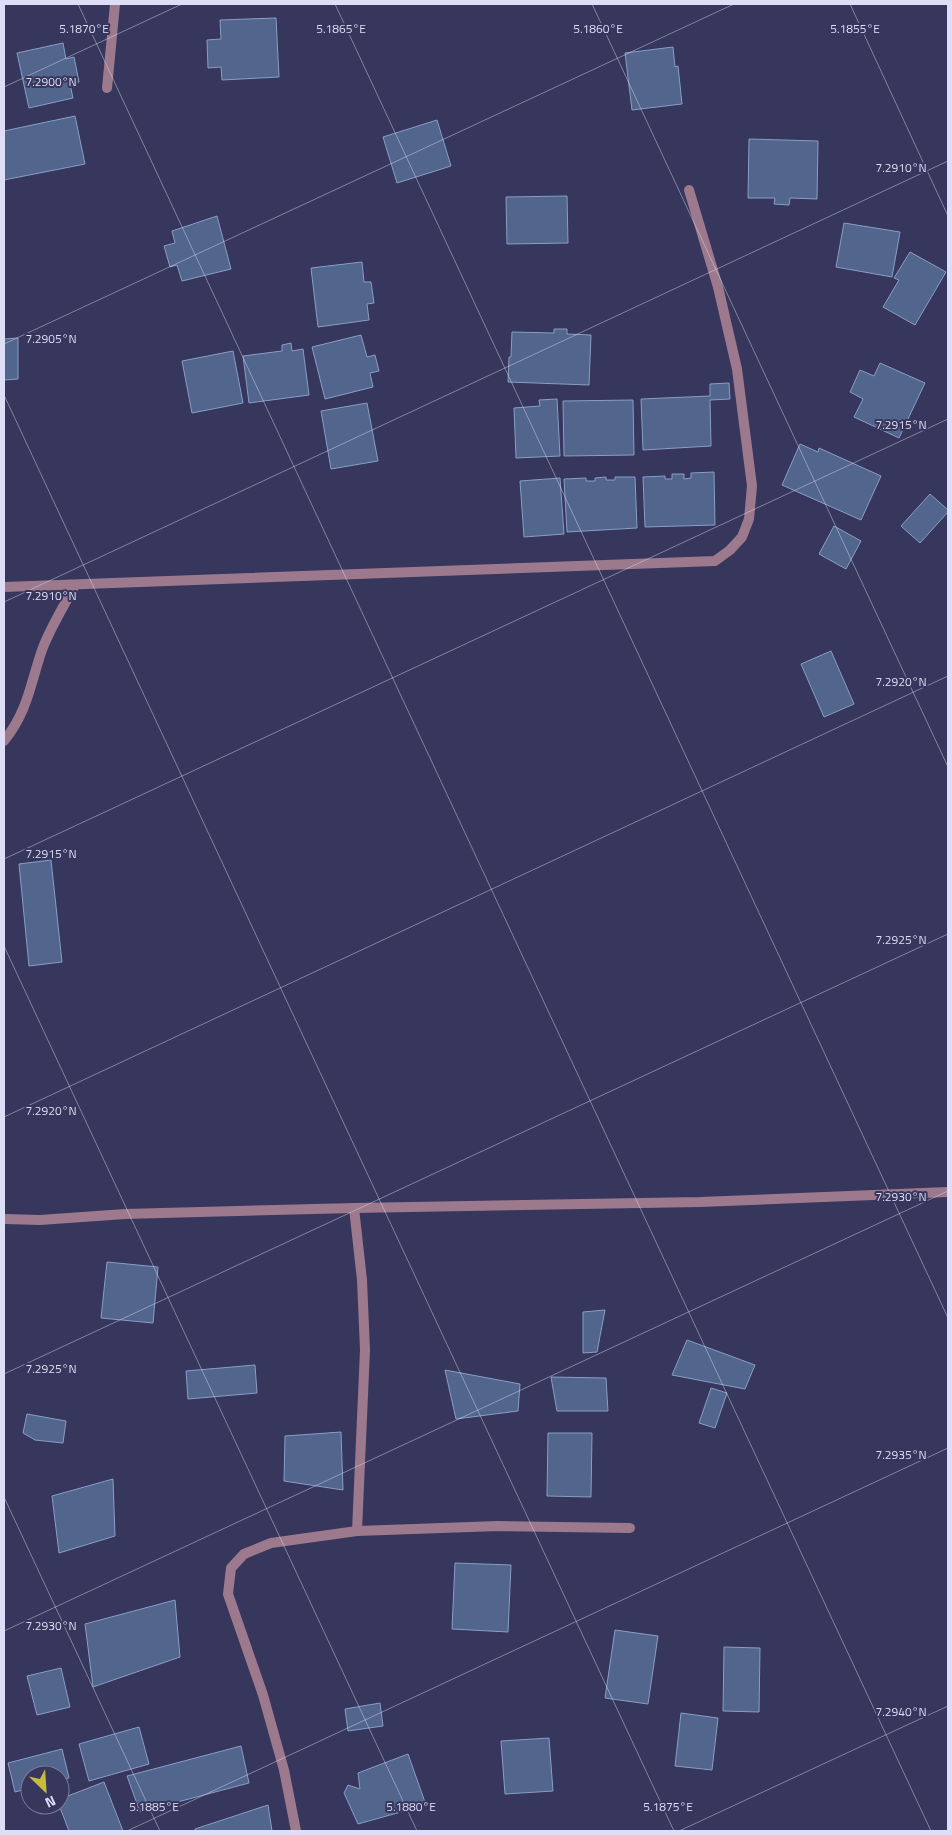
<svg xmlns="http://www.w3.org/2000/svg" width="952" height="1835" font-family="'Titillium Web',sans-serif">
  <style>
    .building { fill: #52658c; stroke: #899ec7 }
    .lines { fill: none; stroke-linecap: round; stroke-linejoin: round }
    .street { stroke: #9d798d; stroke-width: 10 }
    .ticks { fill: none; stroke: #dedff7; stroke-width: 1; stroke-opacity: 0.45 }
    .ticks-label { font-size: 12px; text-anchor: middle; fill: #dedff7; stroke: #37365c; stroke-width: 4; stroke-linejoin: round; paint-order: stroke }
  </style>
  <rect width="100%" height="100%" fill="#37365c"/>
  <!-- building -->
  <g class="building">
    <polygon points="276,18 279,77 222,80 221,67 208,68 207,40 221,39 220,20"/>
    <polygon points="63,43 66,59 74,57 79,82 70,84 73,98 29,108 17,53"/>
    <polygon points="673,47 675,67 678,66 682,104 632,110 625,53"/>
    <polygon points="75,116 85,164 4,180 4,131"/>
    <polygon points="437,120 451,166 397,183 383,137"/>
    <polygon points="749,139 818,141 817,199 790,198 789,205 774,204 775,198 748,198"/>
    <polygon points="567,196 568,243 507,244 506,197"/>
    <polygon points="217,216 231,269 182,281 177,265 170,267 164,246 175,243 172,231"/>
    <polygon points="844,223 900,232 892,277 836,267"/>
    <polygon points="910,252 946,272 915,325 883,307 899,280 894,278"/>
    <polygon points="362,262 364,282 371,282 374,303 367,304 369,320 318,327 311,268"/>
    <polygon points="554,329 567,329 567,334 591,335 589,385 508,382 509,357 511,357 512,332 554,333"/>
    <polygon points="361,335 367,357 375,355 379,371 370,373 373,387 325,399 312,347"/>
    <polygon points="18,338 18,379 4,380 4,339"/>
    <polygon points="291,343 292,351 303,349 309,395 249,403 243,356 282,351 282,345"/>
    <polygon points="233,351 243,403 192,413 182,361"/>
    <polygon points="880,363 925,383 899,438 854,417 863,399 850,392 860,370 874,376"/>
    <polygon points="729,383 730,399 710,400 711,446 643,450 641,399 710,396 710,384"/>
    <polygon points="557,399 560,456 516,458 514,408 540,406 539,400"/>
    <polygon points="633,400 634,455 564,456 563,401"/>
    <polygon points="367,403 378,461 331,469 321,411"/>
    <polygon points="800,444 818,452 819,448 881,476 861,520 782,485"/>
    <polygon points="714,472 715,525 645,527 643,477 665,476 665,479 672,479 672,474 684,474 684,479 691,478 691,473"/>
    <polygon points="606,477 606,480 615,480 615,477 635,477 637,528 567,532 564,479 586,478 586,481 595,481 595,478"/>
    <polygon points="560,478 564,534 524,537 520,481"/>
    <polygon points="930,494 948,510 948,512 920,543 901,526"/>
    <polygon points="834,526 861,541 846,569 819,554"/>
    <polygon points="831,651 854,704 824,717 801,664"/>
    <polygon points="51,860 62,962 29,966 19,864"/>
    <polygon points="107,1262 158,1267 153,1323 101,1318"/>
    <polygon points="605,1310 597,1352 583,1353 583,1312"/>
    <polygon points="687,1340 755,1365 745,1389 672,1375"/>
    <polygon points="255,1365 257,1393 188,1399 186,1371"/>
    <polygon points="445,1370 520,1384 518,1411 456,1419"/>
    <polygon points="551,1377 606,1378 608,1411 557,1411"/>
    <polygon points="711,1388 727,1393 715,1428 699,1423"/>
    <polygon points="27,1414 66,1421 63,1443 35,1440 23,1433"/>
    <polygon points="341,1432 343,1490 284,1481 285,1436"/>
    <polygon points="548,1433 592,1433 591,1497 547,1496"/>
    <polygon points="113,1479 115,1536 59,1553 52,1496"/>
    <polygon points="455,1563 511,1565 508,1632 452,1629"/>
    <polygon points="175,1600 180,1657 93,1687 85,1624"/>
    <polygon points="615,1630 658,1636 648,1704 605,1698"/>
    <polygon points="724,1647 760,1648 759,1712 723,1711"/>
    <polygon points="61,1668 70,1707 37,1715 27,1676"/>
    <polygon points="380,1703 383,1726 348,1731 345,1709"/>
    <polygon points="681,1713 718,1718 712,1770 675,1766"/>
    <polygon points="139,1727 149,1764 89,1781 79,1744"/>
    <polygon points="549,1738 553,1791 505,1794 501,1741"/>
    <polygon points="241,1746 249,1783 140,1812 127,1776"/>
    <polygon points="62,1749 69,1778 60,1780 60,1775 30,1775 30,1788 15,1792 8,1763"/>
    <polygon points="408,1754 426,1805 358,1824 344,1793 348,1785 360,1789 358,1773"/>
    <polygon points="104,1782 123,1831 69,1831 59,1805 60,1799"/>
    <polygon points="268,1805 272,1831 195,1831 195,1829"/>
  </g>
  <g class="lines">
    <!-- street -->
    <g class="street">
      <polyline points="107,88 115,4"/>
      <polyline points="4,587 715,561 730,550 742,537 749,519 752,486 737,369 718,287 689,190"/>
      <path d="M 4,741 C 28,711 30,685 42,650 C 50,628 64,606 75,585"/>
      <polyline points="354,1208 362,1280 365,1350 357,1531"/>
      <polyline points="4,1219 40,1220 125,1214 354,1208 700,1202 948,1192"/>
      <polyline points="296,1831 284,1770 263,1695 228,1594 231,1568 244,1554 271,1543 357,1531 498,1526 630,1528"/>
    </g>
  </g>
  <!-- ticks -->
  <path class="ticks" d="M 78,4 L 931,1831M 335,4 L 948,1318M 592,4 L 948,767M 850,4 L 948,216M 4,87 L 182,4M 4,344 L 734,4M 4,395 L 674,1831M 4,602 L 948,161M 4,859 L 948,419M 4,946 L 417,1831M 4,1117 L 948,676M 4,1374 L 948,934M 4,1497 L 160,1831M 4,1631 L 948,1191M 127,1831 L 948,1448M 679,1831 L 948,1706"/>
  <g class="ticks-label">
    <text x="84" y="33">5.1870°E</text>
    <text x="341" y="33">5.1865°E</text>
    <text x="598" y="33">5.1860°E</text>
    <text x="855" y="33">5.1855°E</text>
    <text x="51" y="86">7.2900°N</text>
    <text x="901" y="172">7.2910°N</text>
    <text x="51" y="343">7.2905°N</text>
    <text x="901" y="429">7.2915°N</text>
    <text x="51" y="600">7.2910°N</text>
    <text x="901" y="686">7.2920°N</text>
    <text x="51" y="858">7.2915°N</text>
    <text x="901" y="944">7.2925°N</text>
    <text x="51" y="1115">7.2920°N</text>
    <text x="901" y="1201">7.2930°N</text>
    <text x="51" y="1373">7.2925°N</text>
    <text x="901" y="1459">7.2935°N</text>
    <text x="51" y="1630">7.2930°N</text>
    <text x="901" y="1716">7.2940°N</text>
    <text x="154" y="1811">5.1885°E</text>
    <text x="411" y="1811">5.1880°E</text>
    <text x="668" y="1811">5.1875°E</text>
  </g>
  <!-- border -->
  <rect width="952" height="1835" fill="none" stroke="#dedff7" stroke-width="10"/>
  <!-- north arrow -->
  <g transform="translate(45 1790) rotate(155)"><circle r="24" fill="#37365c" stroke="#7a7a9a"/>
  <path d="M0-4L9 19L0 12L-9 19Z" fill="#c7bb3b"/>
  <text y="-8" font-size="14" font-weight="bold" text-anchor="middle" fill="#dedff7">N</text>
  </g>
</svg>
